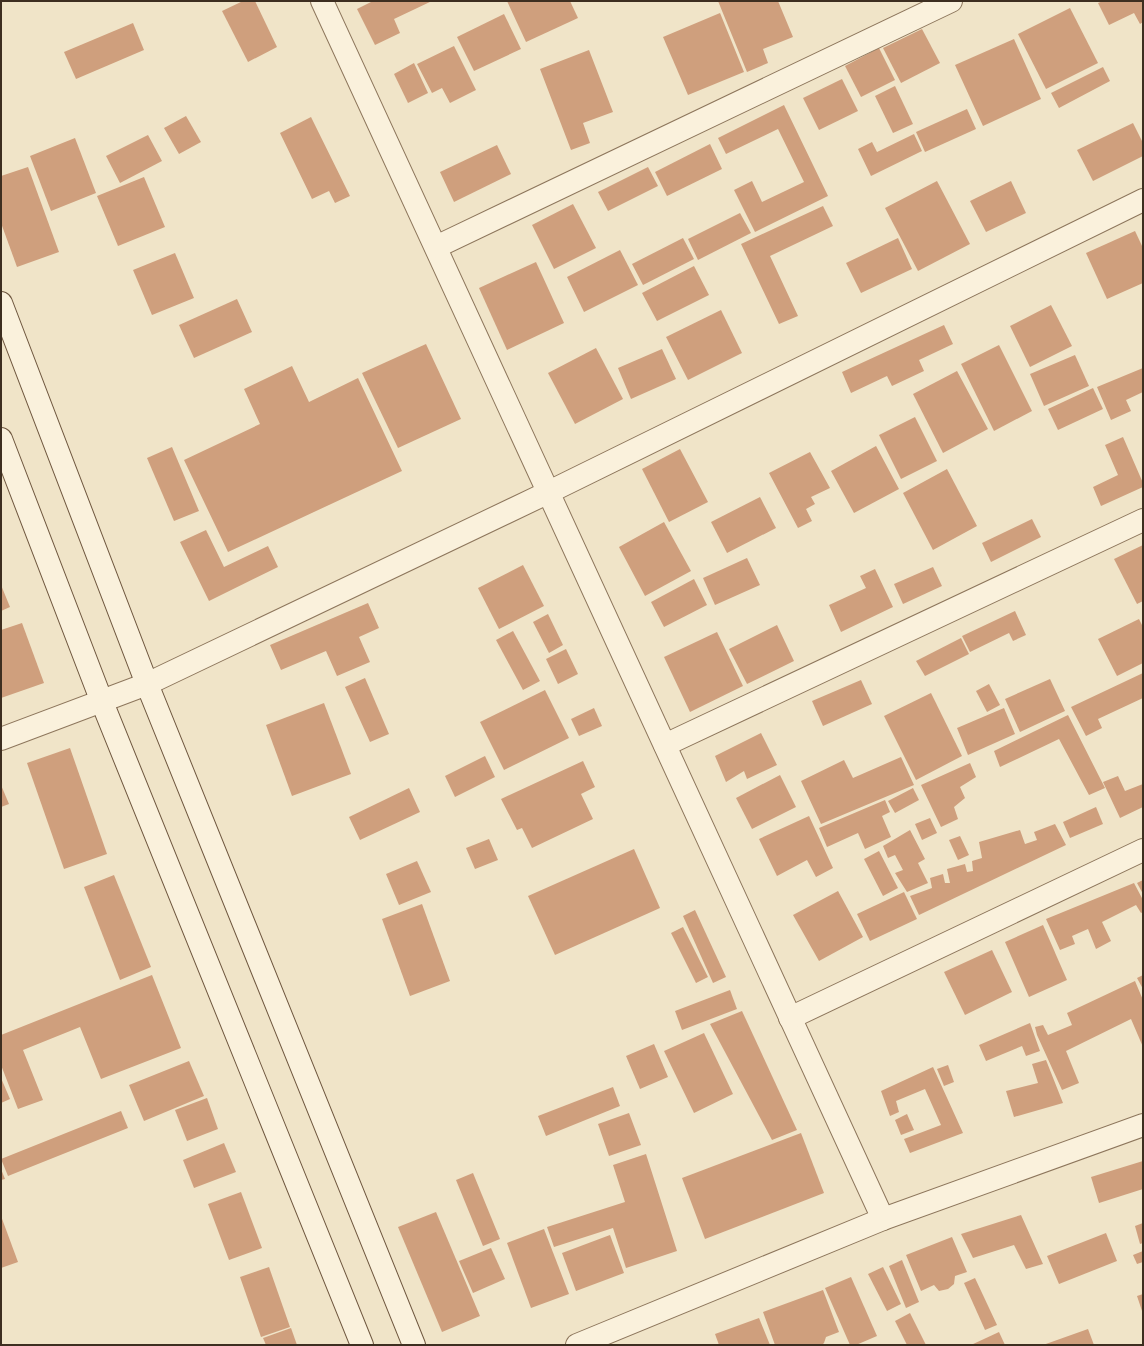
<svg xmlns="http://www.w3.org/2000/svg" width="1144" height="1346" font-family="'IBM Plex Serif',serif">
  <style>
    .building { fill: #cf9f7d }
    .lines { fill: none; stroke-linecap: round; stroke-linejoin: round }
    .minor-casing { stroke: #8d765c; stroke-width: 24 }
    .secondary-casing { stroke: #6f573f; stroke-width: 24 }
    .minor { stroke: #faf1dc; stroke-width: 22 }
    .secondary { stroke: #faf1dc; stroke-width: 22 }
  </style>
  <rect width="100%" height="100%" fill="#f0e4c8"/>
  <!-- building -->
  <g class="building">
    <polygon points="243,1 255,1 277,47 248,62 222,11"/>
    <polygon points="373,1 432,1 394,19 400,33 375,45 357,9"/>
    <polygon points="507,1 570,1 578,18 526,42"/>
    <polygon points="718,1 778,1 793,37 763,49 768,63 747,72"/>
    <polygon points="1103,1 1143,1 1143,22 1140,24 1134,13 1109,25 1098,3"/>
    <polygon points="1070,8 1098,63 1046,89 1018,34"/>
    <polygon points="720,13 744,72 688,95 663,37"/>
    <polygon points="504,14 521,49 474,71 457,37"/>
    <polygon points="133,23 144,50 76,79 64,52"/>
    <polygon points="922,29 940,63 901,83 883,48"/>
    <polygon points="1014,39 1041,99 983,126 955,65"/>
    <polygon points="454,46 476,90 450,103 442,88 432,93 417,64"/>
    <polygon points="879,48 895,80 861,97 845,66"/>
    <polygon points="589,50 613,112 583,123 590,143 571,150 540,69"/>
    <polygon points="414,63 428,93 408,103 394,74"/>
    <polygon points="1103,67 1110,81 1059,108 1051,93"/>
    <polygon points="842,79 858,111 819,130 803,98"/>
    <polygon points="895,86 913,124 893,133 875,96"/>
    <polygon points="784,105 828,196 755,232 734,190 752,181 762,202 804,182 778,129 726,154 718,138"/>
    <polygon points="967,109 976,129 925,152 916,132"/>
    <polygon points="186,116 201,142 179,154 164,128"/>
    <polygon points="311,117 350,196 335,203 329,191 312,199 280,133"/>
    <polygon points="1133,123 1143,143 1143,156 1093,181 1077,150"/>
    <polygon points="914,134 922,151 871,176 858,149 872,142 877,152"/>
    <polygon points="148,135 162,161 120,183 106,156"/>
    <polygon points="75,138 96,193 51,211 30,156"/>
    <polygon points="710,144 722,169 667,196 655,172"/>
    <polygon points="497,145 511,174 454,202 440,172"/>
    <polygon points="28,167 59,252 17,267 1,223 1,176"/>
    <polygon points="648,167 658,186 608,211 598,192"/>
    <polygon points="144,177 165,227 118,246 97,196"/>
    <polygon points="937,181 970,244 918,271 885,208"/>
    <polygon points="1011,181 1026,213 986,232 970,201"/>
    <polygon points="573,204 596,248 554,269 532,225"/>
    <polygon points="823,206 833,226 770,256 798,316 779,324 741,244"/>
    <polygon points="740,213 751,233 698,260 688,239"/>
    <polygon points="1135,231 1143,248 1143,283 1107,299 1086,253"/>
    <polygon points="683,238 694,259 643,285 632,264"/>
    <polygon points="898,238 912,269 861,293 846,263"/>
    <polygon points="620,250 638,285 584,312 567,277"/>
    <polygon points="175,253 194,298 152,315 133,270"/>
    <polygon points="536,262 564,323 507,350 479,288"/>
    <polygon points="694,266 709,295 657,321 642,293"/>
    <polygon points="237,299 252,332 194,358 179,325"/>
    <polygon points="1051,305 1072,346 1030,367 1010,326"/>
    <polygon points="721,310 742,353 688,380 666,337"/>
    <polygon points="944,325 953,344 919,360 924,371 892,386 887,376 851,393 842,372"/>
    <polygon points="426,344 461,419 398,448 362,373"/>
    <polygon points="999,345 1032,411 994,431 961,364"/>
    <polygon points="596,348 623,399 575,424 548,373"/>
    <polygon points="662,349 676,379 631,399 618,368"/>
    <polygon points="1075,355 1089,386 1044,406 1030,374"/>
    <polygon points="292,366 309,402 358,378 402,471 228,552 184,460 260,424 244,389"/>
    <polygon points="1143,368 1143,392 1126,400 1131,411 1111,420 1097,387"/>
    <polygon points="957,371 988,429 943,453 913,394"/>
    <polygon points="1093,388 1103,409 1058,430 1048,409"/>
    <polygon points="915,417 937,461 901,479 879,435"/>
    <polygon points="1123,437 1143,483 1143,487 1101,506 1093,487 1118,475 1105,445"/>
    <polygon points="876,446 899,489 854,513 831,471"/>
    <polygon points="172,447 199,511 174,521 147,458"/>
    <polygon points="680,449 708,502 669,522 642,469"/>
    <polygon points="810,452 830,488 811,497 815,504 806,509 812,521 798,528 769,473"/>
    <polygon points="947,469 977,526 933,550 903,493"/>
    <polygon points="760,497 776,528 727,553 711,522"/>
    <polygon points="1032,519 1041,537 991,562 982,543"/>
    <polygon points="664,522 691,571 645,596 619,547"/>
    <polygon points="206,530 224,567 268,546 278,567 209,601 180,542"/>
    <polygon points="1143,545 1143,601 1137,604 1114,559"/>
    <polygon points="747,558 760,585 715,605 703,578"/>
    <polygon points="523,565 544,606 499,629 478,588"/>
    <polygon points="933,567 942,586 903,604 894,584"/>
    <polygon points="875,569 893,607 841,632 829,605 866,588 860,576"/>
    <polygon points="694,579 707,605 664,627 651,602"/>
    <polygon points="1,585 10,607 1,611"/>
    <polygon points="368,603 379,628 359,637 370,662 337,676 326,651 281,670 270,645"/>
    <polygon points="1015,611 1026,635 1013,641 1009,633 970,652 962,636"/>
    <polygon points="548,614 563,645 549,653 533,622"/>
    <polygon points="1139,619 1143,627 1143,663 1117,676 1098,639"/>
    <polygon points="22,623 44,683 1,698 1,630"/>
    <polygon points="777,625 794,661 747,684 729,649"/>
    <polygon points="513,631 540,681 523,690 496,640"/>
    <polygon points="717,632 743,686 690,712 664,657"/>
    <polygon points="961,638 969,654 925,676 916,661"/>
    <polygon points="566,649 578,674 558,684 546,659"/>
    <polygon points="1143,673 1143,698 1098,719 1102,728 1086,736 1071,707"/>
    <polygon points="365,678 389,734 370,742 345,687"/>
    <polygon points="1050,679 1065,711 1020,732 1005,699"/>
    <polygon points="861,680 872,704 823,726 812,701"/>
    <polygon points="989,684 1000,705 987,712 976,691"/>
    <polygon points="545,690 569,738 504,770 480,722"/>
    <polygon points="931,693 962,756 916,780 884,716"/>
    <polygon points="324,703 351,774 292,796 266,725"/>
    <polygon points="594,708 602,726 579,736 571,719"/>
    <polygon points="1004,708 1015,734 968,755 957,728"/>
    <polygon points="1068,715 1105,788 1089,795 1059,739 1000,767 994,751"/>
    <polygon points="761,733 777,765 747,779 744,771 726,782 715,756"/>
    <polygon points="70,748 107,854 64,869 27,763"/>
    <polygon points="485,756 495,777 455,797 445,776"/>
    <polygon points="901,757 914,785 821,824 801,781 844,760 853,778"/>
    <polygon points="583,761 595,787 581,794 593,819 532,848 522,828 517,830 501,799"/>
    <polygon points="970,763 976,777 960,787 965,798 954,807 958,819 941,827 921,785"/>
    <polygon points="780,775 796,807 752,829 736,798"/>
    <polygon points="1118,776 1125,791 1143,784 1143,807 1120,818 1103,782"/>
    <polygon points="1,785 9,804 1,807"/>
    <polygon points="409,788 420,812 360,840 349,817"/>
    <polygon points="913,788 919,800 895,813 888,801"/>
    <polygon points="885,800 890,812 882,816 891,837 865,849 858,833 827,847 819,828"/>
    <polygon points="1096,807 1103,824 1070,838 1063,822"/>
    <polygon points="809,816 833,868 816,877 807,860 777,876 759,839"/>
    <polygon points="930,818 937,833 922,840 915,824"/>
    <polygon points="1055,824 1066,845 919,915 910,896 932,888 930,878 943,874 945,883 950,883 947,869 965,864 967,872 973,871 972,861 982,858 979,842 1020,830 1025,844 1037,840 1034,832"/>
    <polygon points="910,830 925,859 918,863 928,883 907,892 895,873 903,870 895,855 888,858 883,846"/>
    <polygon points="960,836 969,855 958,860 949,840"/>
    <polygon points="489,839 498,860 475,869 466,848"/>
    <polygon points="634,849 660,908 555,955 528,896"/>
    <polygon points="879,851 898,888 883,896 864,859"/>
    <polygon points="417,861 431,892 399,905 386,874"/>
    <polygon points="114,875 151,967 120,980 84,887"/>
    <polygon points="1143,880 1143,894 1137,883"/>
    <polygon points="1134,883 1143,900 1143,912 1141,913 1136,905 1102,922 1111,941 1096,949 1088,929 1072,936 1075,944 1060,950 1046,919"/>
    <polygon points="838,891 863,937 819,961 793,915"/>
    <polygon points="904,892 917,919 870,941 857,914"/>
    <polygon points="422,904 450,981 410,996 382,919"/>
    <polygon points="695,910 726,977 713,983 683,916"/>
    <polygon points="1043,925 1067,980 1029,997 1005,942"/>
    <polygon points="683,927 708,977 696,983 671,933"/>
    <polygon points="992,950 1012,992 965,1015 944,972"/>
    <polygon points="152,975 181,1048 101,1079 80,1027 23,1050 43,1100 18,1109 1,1065 1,1035"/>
    <polygon points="1143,975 1143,989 1137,978"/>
    <polygon points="1135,981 1143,1000 1143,1047 1131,1019 1066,1051 1079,1083 1062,1090 1037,1035 1035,1027 1043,1025 1048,1035 1072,1025 1067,1013"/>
    <polygon points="730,990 737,1009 682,1030 675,1011"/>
    <polygon points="742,1011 797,1130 772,1140 710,1024"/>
    <polygon points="1030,1023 1040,1051 1026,1056 1022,1046 986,1061 979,1045"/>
    <polygon points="704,1033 733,1094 694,1113 664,1051"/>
    <polygon points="654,1044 668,1077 640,1089 626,1056"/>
    <polygon points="1046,1060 1063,1103 1014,1117 1006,1091 1038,1083 1032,1064"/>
    <polygon points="189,1061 204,1096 144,1121 129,1085"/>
    <polygon points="948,1065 954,1082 944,1086 937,1069"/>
    <polygon points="933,1067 963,1133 910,1153 904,1139 941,1125 925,1089 896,1101 899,1112 890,1116 881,1091"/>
    <polygon points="1,1078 10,1099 1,1103"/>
    <polygon points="613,1087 620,1106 546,1136 538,1116"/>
    <polygon points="207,1098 218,1129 187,1141 175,1110"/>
    <polygon points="121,1111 128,1128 8,1176 1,1159"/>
    <polygon points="629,1113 641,1145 609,1156 598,1124"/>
    <polygon points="907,1114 914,1130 901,1135 895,1120"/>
    <polygon points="801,1133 824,1193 705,1239 682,1178"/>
    <polygon points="224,1143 236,1172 194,1188 183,1160"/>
    <polygon points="646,1154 677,1251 626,1268 613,1228 554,1247 547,1227 625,1202 613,1165"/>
    <polygon points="1143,1161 1143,1189 1099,1203 1091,1177"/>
    <polygon points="1,1169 5,1179 1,1180"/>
    <polygon points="473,1173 500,1239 483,1246 456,1180"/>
    <polygon points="241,1192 262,1248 229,1260 208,1204"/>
    <polygon points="436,1212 480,1316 442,1332 398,1227"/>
    <polygon points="1021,1215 1043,1264 1026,1269 1014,1245 973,1258 961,1234"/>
    <polygon points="1,1216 18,1262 1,1268"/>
    <polygon points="1143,1223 1143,1243 1140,1244 1135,1226"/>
    <polygon points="544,1229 569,1294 531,1308 507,1243"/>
    <polygon points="1106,1233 1117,1261 1059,1284 1047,1256"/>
    <polygon points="610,1235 624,1273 576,1291 562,1253"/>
    <polygon points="952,1237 967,1272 955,1276 954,1284 948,1289 939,1291 934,1285 921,1291 906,1255"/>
    <polygon points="491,1248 505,1279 473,1293 459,1261"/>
    <polygon points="1143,1251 1143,1262 1137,1264 1133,1255"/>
    <polygon points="902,1260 919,1302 906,1308 889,1266"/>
    <polygon points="269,1267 290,1327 261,1337 240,1277"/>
    <polygon points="883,1267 901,1304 887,1311 868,1274"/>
    <polygon points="851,1277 877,1336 856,1345 850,1345 825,1288"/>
    <polygon points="975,1278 997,1325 985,1330 964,1283"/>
    <polygon points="823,1290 839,1332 826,1337 824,1343 822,1345 775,1345 763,1312"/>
    <polygon points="1143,1294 1143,1314 1137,1296"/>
    <polygon points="910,1313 926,1345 907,1345 895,1321"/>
    <polygon points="759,1318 770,1345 719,1345 715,1334"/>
    <polygon points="291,1328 297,1345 266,1345 263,1338"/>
    <polygon points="1088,1329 1094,1345 1043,1345"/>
    <polygon points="999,1332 1005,1345 971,1345"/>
  </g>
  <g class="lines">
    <!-- minor casing -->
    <g class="minor-casing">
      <g id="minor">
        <polyline points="322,1 883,1219"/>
        <polyline points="436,247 951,1"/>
        <polyline points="1,739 147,684 549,492 1143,200"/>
        <polyline points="665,745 1143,520"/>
        <polyline points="790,1018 1143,850"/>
        <polyline points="577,1345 883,1219 1143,1125"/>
      </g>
    </g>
    <!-- secondary casing -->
    <g class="secondary-casing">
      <g id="secondary">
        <polyline points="1,303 147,684 414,1345"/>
        <polyline points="1,439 102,702 362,1345"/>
      </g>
    </g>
    <!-- minor -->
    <use href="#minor" class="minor"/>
    <!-- secondary -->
    <use href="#secondary" class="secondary"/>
  </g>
  <!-- border -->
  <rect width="1144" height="1346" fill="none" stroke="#3d2e20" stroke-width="4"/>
</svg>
